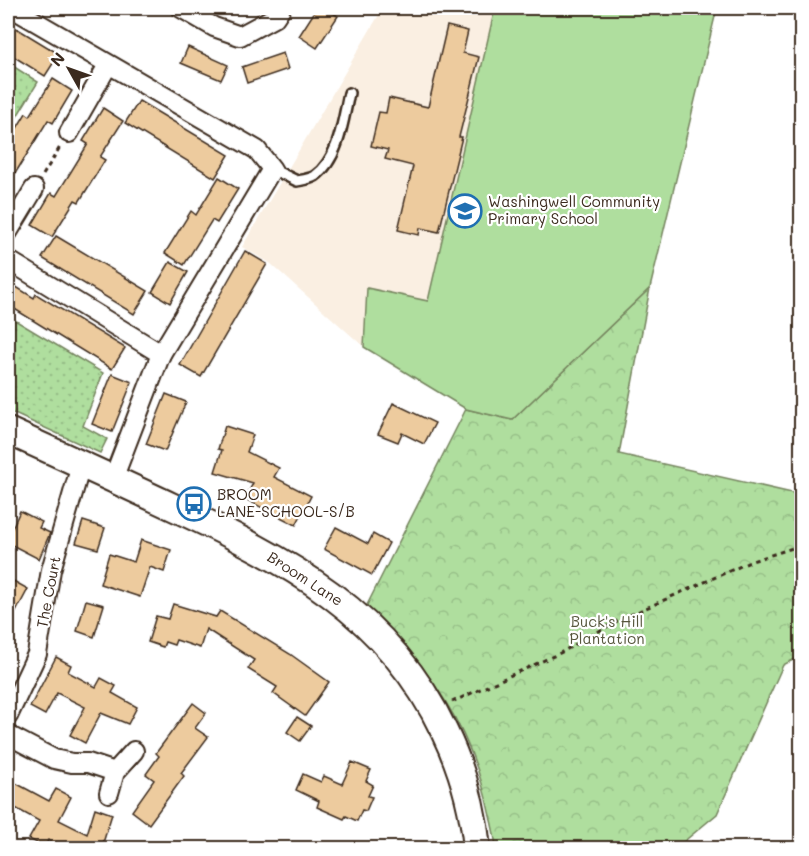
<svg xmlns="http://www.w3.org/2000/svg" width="809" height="856" font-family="Mali,sans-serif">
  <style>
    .built { fill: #faefe2 }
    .grass { fill: url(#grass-dots); stroke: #75845e; stroke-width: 1.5 }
    .forest { fill: url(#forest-crowns); stroke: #75845e; stroke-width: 1.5 }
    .park { fill: #afde9e; stroke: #75845e; stroke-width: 1.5 }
    .building { fill: #edcb9e; stroke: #3b2a1e; stroke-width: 1.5 }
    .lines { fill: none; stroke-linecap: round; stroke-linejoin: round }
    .lane-casing { stroke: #3b2a1e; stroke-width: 14 }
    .street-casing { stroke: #3b2a1e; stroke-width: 22 }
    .secondary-casing { stroke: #3b2a1e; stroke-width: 30 }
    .path { stroke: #3b2a1e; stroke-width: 3; stroke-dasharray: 4.5 4.5; stroke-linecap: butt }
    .lane { stroke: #fff; stroke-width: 9 }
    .street { stroke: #fff; stroke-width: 18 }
    .secondary { stroke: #fff; stroke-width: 26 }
    .labels { text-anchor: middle; stroke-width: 4.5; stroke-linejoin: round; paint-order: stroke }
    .poi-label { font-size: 15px; fill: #3b2a1e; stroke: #fff; text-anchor: start }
    .street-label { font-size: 15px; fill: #3b2a1e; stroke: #fff }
    .park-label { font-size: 15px; fill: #58573e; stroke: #fff }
  </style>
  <defs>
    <pattern id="grass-dots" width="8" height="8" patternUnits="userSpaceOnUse" patternTransform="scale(1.5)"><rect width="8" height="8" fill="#afde9e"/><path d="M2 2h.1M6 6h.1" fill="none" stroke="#97bf88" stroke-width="1.8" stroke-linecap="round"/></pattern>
    <pattern id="forest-crowns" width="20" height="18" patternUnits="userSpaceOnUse" patternTransform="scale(1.5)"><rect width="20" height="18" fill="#afde9e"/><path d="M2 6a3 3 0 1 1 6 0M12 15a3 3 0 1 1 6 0" fill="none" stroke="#97bf88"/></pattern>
  </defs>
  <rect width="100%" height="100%" fill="#fff"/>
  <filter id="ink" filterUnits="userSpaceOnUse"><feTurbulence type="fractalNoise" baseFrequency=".0167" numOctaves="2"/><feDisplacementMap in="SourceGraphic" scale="12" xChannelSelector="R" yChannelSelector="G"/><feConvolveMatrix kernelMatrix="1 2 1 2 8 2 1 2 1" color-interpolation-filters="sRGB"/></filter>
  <g filter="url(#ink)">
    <!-- built -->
    <polygon class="built" points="383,8 717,8 650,288 466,409 364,347 270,263 242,247"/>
    <!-- grass -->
    <g class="grass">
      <polygon points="8,63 38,82 8,131"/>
      <polygon points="8,316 103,373 83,426 107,439 100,453 8,411"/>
    </g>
    <!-- forest -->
    <path class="forest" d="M 650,288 L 619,454 L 801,495 L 801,656 L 783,665 L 717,814 L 676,848 L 496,848 C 495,836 492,824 489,812 C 472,729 428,664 366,607 L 466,409 L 512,420 Z"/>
    <!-- park -->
    <polygon class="park" points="495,8 717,8 650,288 512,420 466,409 364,347 367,288 428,301"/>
    <!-- building -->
    <g class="building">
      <polygon points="317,8 325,8 338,16 317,48 299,36"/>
      <polygon points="8,23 59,54 45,76 8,53"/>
      <polygon points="447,26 468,31 463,53 479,57 459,137 462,137 439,232 420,228 419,235 398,230 413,166 385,159 388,150 371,146 379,112 386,113 389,98 428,107"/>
      <polygon points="188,47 228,65 221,80 181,63"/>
      <polygon points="283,53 288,69 247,83 242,67"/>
      <polygon points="53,79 72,91 53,123 48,120 8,185 8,143 26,113 30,116"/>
      <polygon points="139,101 229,155 215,178 125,123"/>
      <polygon points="103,108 123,121 100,157 105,160 84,194 79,202 75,200 52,237 32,225 51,193 56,196 88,144 83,141"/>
      <polygon points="219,177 238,189 217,223 212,220 184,265 165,253 191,211 196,215"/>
      <polygon points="56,236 148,291 134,314 42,258"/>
      <polygon points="245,251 267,264 201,377 180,365"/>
      <polygon points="170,262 188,272 170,303 152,292"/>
      <polygon points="8,282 34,298 36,294 125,348 112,369 8,305"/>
      <polygon points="112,374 132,382 112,432 92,424"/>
      <polygon points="166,394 186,402 165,451 146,444"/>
      <polygon points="393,403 435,423 424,444 402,433 398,442 378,434"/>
      <polygon points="225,426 253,435 247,452 279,468 274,477 311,496 296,525 245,499 253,483 215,472 222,450 218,449"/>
      <polygon points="20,511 42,522 39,528 50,533 39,559 8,543 8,537"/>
      <polygon points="83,521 105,528 98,549 76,543"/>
      <polygon points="336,527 368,544 373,534 389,543 372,575 324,549"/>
      <polygon points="141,540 171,550 164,572 150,567 140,597 100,584 109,554 134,562"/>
      <polygon points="8,578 28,589 8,627"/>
      <polygon points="86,600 104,605 94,637 77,631"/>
      <polygon points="173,604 216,617 220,611 290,654 329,682 305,716 273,693 277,687 248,669 254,660 206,629 200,648 176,640 174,645 165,642 163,647 148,642 156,616 168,619"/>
      <polygon points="56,657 71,665 68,672 96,687 101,678 116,686 112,693 137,707 128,724 101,713 85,743 70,735 85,707 57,693 45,715 30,707"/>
      <polygon points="193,703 206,713 195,728 208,737 181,773 184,776 149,824 132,811 154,780 146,774 159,756 156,753"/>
      <polygon points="297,717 311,726 300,741 287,732"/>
      <polygon points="352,762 371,770 366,781 373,785 368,796 372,797 366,811 362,810 357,821 346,816 344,819 317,807 319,801 296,790 303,774 321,782 324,776 342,784"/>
      <polygon points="8,779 49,801 56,789 71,797 59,820 87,834 95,808 112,814 103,843 113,849 63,849 48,840 45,847 29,839 39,821 8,804"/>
    </g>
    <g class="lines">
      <!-- lane casing -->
      <g class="lane-casing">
        <path id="lane" d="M 272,169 L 297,181 C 302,180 310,179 315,176 C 339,159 343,120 349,93"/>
      </g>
      <!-- street casing -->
      <g class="street-casing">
        <g id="street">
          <polyline points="12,8 257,150 272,169 161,354 113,479"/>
          <polyline points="181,8 214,27 240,36 275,17 281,8"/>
          <polyline points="69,133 108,65"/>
          <polyline points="8,232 34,189"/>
          <polyline points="8,260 161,354"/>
          <polyline points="8,716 37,654 51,570 81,465"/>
          <polyline points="8,735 54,759 72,763 88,763 115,772"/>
          <polyline points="109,793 115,772 134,751"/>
        </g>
      </g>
      <!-- secondary casing -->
      <g class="secondary-casing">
        <path id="secondary" d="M 8,431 C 63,456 118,481 173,507 C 287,560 388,612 444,731 C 462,768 473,807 477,848"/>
      </g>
      <!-- path -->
      <g class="path">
        <polyline points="43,175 60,147"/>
        <polyline points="452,702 560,653 619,620 752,561 802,545"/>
      </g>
      <!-- lane -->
      <use href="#lane" class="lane"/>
      <!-- street -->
      <use href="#street" class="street"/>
      <!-- secondary -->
      <use href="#secondary" class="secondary"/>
    </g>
  </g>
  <!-- icons -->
  <defs>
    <g id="school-ring" transform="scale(1.725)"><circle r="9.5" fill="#fff" stroke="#1f6fb2" stroke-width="1.5"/><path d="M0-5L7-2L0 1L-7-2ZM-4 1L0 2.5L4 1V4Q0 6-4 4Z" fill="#1f6fb2"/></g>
    <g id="bus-ring" transform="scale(1.725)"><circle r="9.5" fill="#fff" stroke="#1f6fb2" stroke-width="1.5"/><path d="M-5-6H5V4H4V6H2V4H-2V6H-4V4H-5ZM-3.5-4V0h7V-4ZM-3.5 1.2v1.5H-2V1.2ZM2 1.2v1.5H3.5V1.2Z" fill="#1f6fb2"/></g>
  </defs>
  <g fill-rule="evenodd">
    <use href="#school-ring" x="465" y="211"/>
    <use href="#bus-ring" x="194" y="504"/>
  </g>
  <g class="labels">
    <!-- poi labels -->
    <g class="poi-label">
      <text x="488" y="207">Washingwell Community<tspan x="488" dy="17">Primary School</tspan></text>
      <text x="217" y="500">BROOM<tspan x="217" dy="17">LANE-SCHOOL-S/B</tspan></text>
    </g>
    <!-- street labels -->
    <g class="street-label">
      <text transform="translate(305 579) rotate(33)" y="5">Broom Lane</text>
      <text transform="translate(49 592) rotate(-79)" y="5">The Court</text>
    </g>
    <!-- park labels -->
    <g class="park-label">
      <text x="607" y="627">Buck's Hill<tspan x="607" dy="17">Plantation</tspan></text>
    </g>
  </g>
  <!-- margin -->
  <rect width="809" height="856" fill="none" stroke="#fff" stroke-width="30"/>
  <rect x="15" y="15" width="779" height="826" fill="none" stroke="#3b2a1e" stroke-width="2" filter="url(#ink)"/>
  <!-- north arrow -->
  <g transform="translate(69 69) rotate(310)" stroke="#ffffff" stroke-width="4.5" paint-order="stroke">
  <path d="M0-4.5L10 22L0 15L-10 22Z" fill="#3b2a1e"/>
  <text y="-9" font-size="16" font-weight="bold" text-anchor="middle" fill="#3b2a1e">N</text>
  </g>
</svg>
